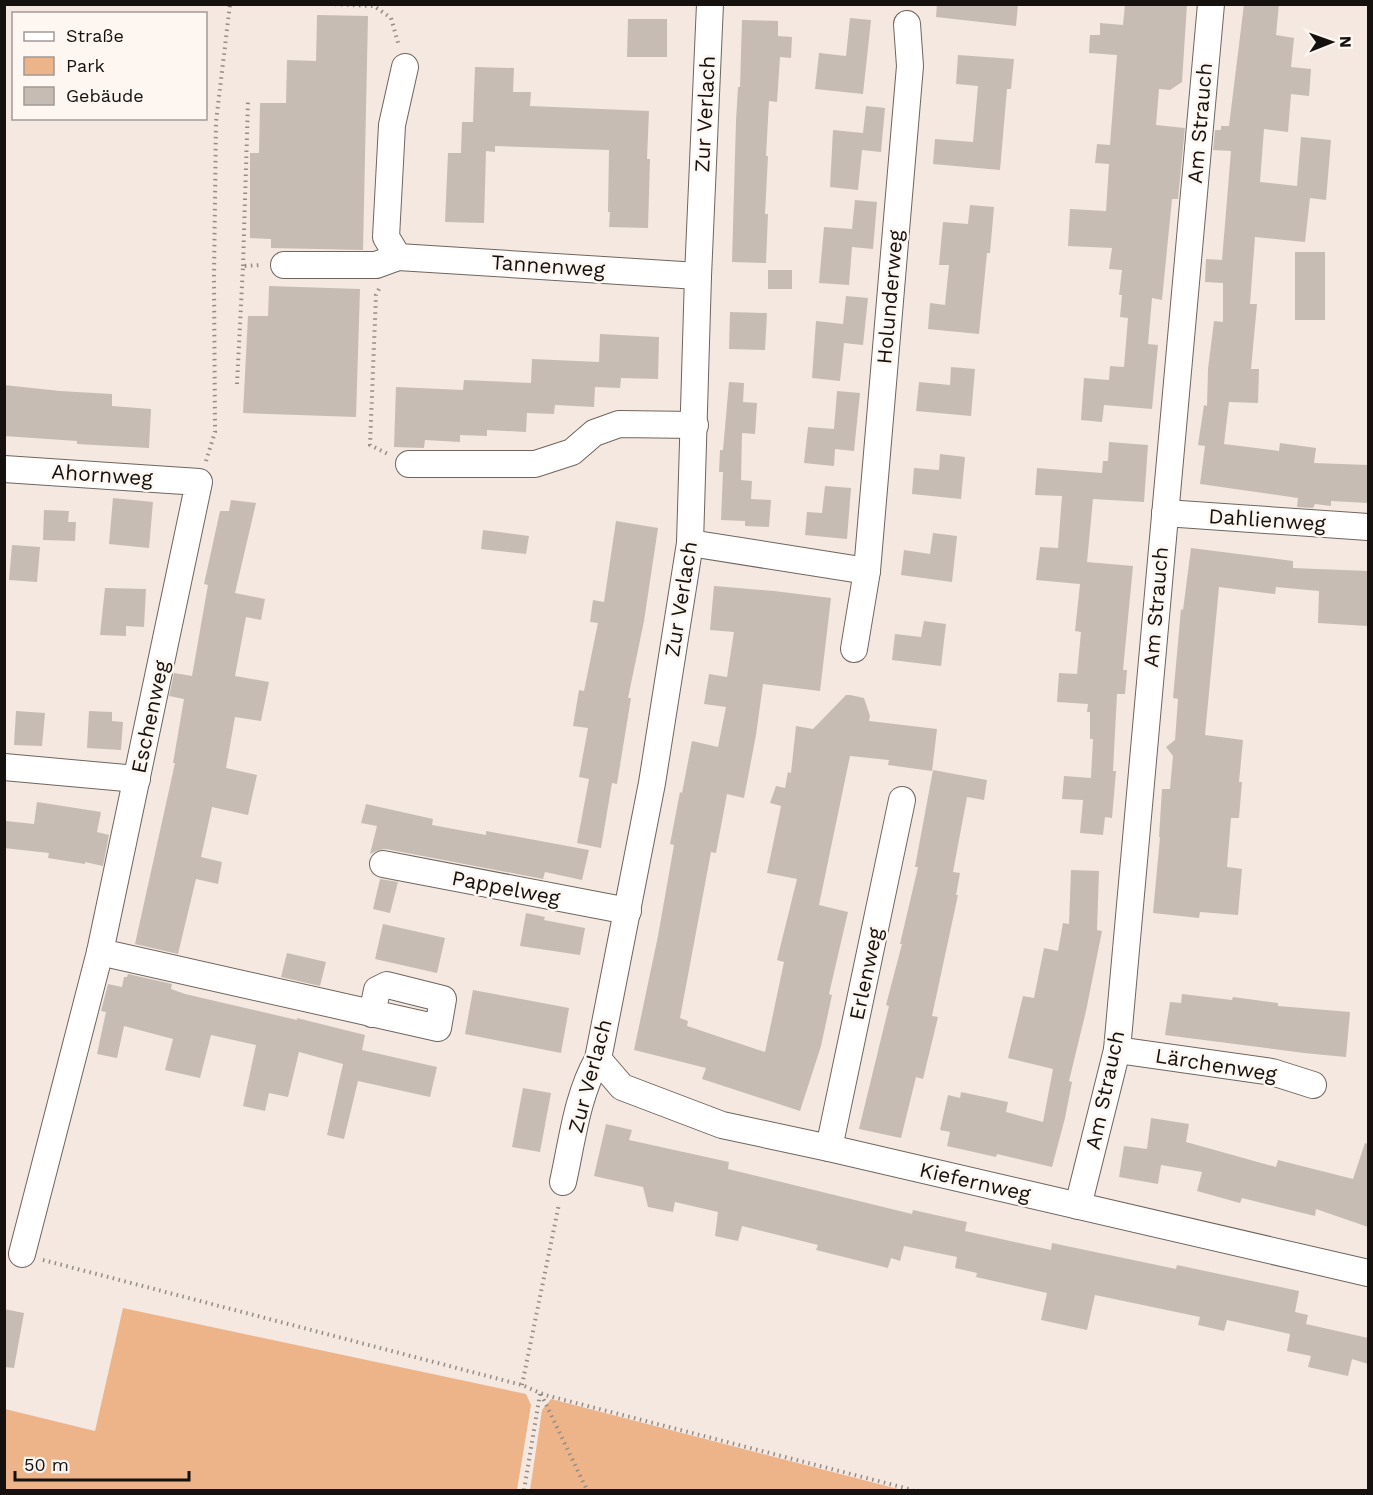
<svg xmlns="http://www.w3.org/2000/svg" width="1373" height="1495" font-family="'Work Sans',sans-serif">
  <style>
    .green { fill: #edb489 }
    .building { fill: #c7bcb4 }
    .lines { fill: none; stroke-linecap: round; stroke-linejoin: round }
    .minor-casing { stroke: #6f655e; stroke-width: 28 }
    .path { stroke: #948c86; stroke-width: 4; stroke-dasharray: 1.5 4.5; stroke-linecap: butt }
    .minor { stroke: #fff; stroke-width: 26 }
    .labels { text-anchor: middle; stroke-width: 5; stroke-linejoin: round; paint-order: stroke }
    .street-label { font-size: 21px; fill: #15110e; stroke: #fdf6f1 }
  </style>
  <rect width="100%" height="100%" fill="#f4e8e0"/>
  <!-- green -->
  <g class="green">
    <polygon points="123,1308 526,1394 531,1405 517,1490 5,1490 5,1409 95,1431"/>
    <polygon points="551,1399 902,1490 530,1490 542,1410"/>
  </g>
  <!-- building -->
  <g class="building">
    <polygon points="937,4 1018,4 1016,26 936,17"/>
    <polygon points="1125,4 1187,4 1182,82 1170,90 1159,89 1156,125 1185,128 1178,199 1172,199 1162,300 1152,298 1148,344 1158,345 1152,409 1104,405 1102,422 1081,420 1084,378 1109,380 1110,366 1124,367 1128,318 1120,317 1122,295 1119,295 1122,270 1109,269 1112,248 1068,246 1070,209 1106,211 1109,164 1095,163 1097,144 1110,145 1117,55 1089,53 1090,35 1100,35 1100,23 1123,25"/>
    <polygon points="1244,4 1279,4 1276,35 1294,38 1291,67 1311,69 1309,96 1291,94 1288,132 1264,129 1260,182 1297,186 1301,137 1331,140 1326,200 1310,198 1305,242 1255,237 1250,304 1257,304 1251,369 1259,369 1258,403 1229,402 1224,444 1279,451 1280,443 1316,448 1314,463 1368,465 1368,503 1331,501 1331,506 1315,504 1313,508 1297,507 1298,498 1200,484 1205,446 1198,445 1204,405 1207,406 1208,369 1214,321 1223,322 1223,283 1205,282 1206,259 1222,260 1231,151 1213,150 1215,130 1221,130 1221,126 1229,126"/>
    <polygon points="317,15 368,16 363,250 271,248 271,239 250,238 250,153 259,153 260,103 286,103 287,60 316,61"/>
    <polygon points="850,18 871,20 863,94 815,89 819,53 846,56"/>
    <polygon points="628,19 667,19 667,57 627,57"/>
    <polygon points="742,20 778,21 778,36 792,37 791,58 780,57 777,102 769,101 766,156 768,156 765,214 768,214 766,263 732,262 736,121 738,87 740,87"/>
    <polygon points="958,55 1014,59 1011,89 1007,89 1000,170 933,164 935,139 973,142 978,86 956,84"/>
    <polygon points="475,67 514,68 513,92 531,92 530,106 649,111 647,159 650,159 648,228 609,227 610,212 608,212 609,150 495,146 495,152 486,151 484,223 445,222 448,153 461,153 462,122 473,122"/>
    <polygon points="866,106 885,108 881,152 862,150 858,190 830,187 833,130 863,133"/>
    <polygon points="855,200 877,202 873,249 852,247 849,285 819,283 824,227 852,229"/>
    <polygon points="970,205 994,207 990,253 987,253 979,334 928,329 930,303 945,305 949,265 939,265 943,222 968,224"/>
    <rect x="1295" y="252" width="30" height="68"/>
    <rect x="768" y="270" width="24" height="19"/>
    <polygon points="269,286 360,289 356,417 243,413 248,316 268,316"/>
    <polygon points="846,296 868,298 863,345 844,343 840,381 812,378 816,321 843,324"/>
    <polygon points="730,312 767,313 765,350 729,349"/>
    <polygon points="600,334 659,337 658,379 621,378 620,388 595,387 594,407 555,405 554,414 527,413 526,432 487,430 487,436 460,435 460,442 425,440 424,448 394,447 396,387 463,390 464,380 531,383 532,359 599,362"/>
    <polygon points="951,367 975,369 971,416 916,411 919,382 950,385"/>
    <polygon points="729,382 744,383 743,402 757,403 755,434 742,433 741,480 752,481 751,499 771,500 769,527 745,526 745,521 721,520 723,472 719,472 720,450 723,450"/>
    <polygon points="4,385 60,391 112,394 112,406 151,409 149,448 77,444 77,441 4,436"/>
    <polygon points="837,391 860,393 854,451 835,449 834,466 804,463 808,427 834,429"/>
    <polygon points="1109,442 1148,445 1144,502 1093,499 1087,562 1133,566 1123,670 1127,670 1125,694 1117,694 1113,771 1116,771 1112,818 1105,817 1103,835 1080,833 1083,800 1062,799 1064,776 1091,778 1093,739 1090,739 1090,712 1087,712 1088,704 1057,702 1059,673 1077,674 1081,632 1075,631 1080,584 1036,580 1040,547 1058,548 1062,496 1035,495 1037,468 1102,473 1103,461 1108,461"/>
    <polygon points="940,454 965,457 961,499 912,494 914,468 939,470"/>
    <polygon points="825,486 851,488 847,539 805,535 807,512 822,513"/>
    <polygon points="113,498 153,502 149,548 109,544"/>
    <polygon points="231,500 256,503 235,593 265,599 261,620 246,617 235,676 269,682 261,721 235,717 226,768 257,775 248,815 212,807 201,857 222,862 218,884 196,879 178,954 135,944 175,763 173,763 184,699 169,696 174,673 192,676 208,585 204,584 220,511 229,511"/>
    <polygon points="44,510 69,511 68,522 76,522 75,541 43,540"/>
    <polygon points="616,521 658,528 644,621 628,698 631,698 617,784 612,783 601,848 577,843 589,779 579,777 588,728 573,726 579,690 584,691 598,623 590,622 593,600 604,602"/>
    <polygon points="483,530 529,536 526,554 481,549"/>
    <polygon points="933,533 957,536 952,582 901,575 904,550 930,554"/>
    <polygon points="12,545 40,547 37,582 9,580"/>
    <polygon points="1191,548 1293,561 1293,568 1368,571 1368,626 1318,623 1319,591 1276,587 1275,594 1219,587 1205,735 1243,740 1239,782 1242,782 1239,818 1231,818 1227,867 1242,869 1238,915 1200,912 1199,918 1153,913 1160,837 1159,837 1162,789 1170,789 1173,756 1166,747 1175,740 1178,699 1173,698 1181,609 1183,610"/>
    <polygon points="714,586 774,591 831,598 820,691 763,684 756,735 744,798 727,794 716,853 711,852 680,1018 688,1021 687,1026 765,1052 784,962 777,960 797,879 767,873 781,806 770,803 776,786 785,788 788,772 791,773 796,726 813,729 846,695 850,695 864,698 870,716 869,721 937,729 932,771 888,765 889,760 850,756 819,905 848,912 829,994 832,995 821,1046 800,1111 702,1079 706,1068 634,1050 658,936 674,845 670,844 680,792 682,793 692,741 718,747 726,707 704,704 709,674 727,677 734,632 710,630"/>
    <polygon points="105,588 146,589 144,627 126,626 126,636 100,635"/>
    <polygon points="924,621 946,624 941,666 892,660 895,634 921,637"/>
    <polygon points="16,711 45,713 42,746 14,745"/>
    <polygon points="89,711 112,712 112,721 123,722 121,750 87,748"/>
    <polygon points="933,770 987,780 984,800 967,797 953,872 960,873 956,895 958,895 932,1016 938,1017 923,1079 916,1077 901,1138 859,1129 889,1006 886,1005 902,944 900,944 918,867 915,867"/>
    <polygon points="37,802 101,812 97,832 109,835 103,866 85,862 85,864 48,858 49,853 4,848 6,821 34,824"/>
    <polygon points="366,804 433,819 432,825 486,835 486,831 589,850 582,880 545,872 543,879 386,849 379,850 370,854 377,826 361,823"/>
    <polygon points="1071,870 1099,871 1097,930 1102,931 1086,1011 1069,1081 1072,1082 1065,1118 1052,1167 997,1154 996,1157 947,1146 950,1132 940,1130 948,1095 960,1098 961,1092 1008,1102 1006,1112 1043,1122 1053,1069 1008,1058 1023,996 1034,998 1044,948 1058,951 1063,923 1069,924"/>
    <polygon points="380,879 398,882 390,913 373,909"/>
    <polygon points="526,913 545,917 544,920 585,928 580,955 520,946"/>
    <polygon points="383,924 445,938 437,973 375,959"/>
    <polygon points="287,953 326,962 320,986 281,977"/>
    <polygon points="128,974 172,984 171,989 185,994 297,1020 297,1018 365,1035 362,1050 437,1067 430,1097 358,1081 344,1139 327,1135 343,1064 299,1052 288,1097 269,1093 265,1111 243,1106 256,1045 211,1035 200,1078 165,1070 173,1039 124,1026 117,1058 97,1054 106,1012 101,1011 108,984 122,987 124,977 127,977"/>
    <polygon points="473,990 569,1008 561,1053 465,1034"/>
    <polygon points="1182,994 1232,1000 1233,997 1278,1003 1278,1006 1350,1012 1346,1057 1304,1053 1165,1035 1170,1002 1181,1003"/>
    <polygon points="523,1088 551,1093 540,1152 512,1147"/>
    <polygon points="1151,1118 1189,1124 1186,1142 1276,1167 1278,1160 1353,1179 1365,1143 1368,1144 1368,1227 1316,1209 1315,1216 1242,1198 1240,1203 1197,1191 1202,1172 1161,1165 1158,1184 1119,1177 1124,1146 1147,1149"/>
    <polygon points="606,1124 632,1130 629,1140 729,1162 728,1169 912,1214 913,1210 967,1222 965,1231 1051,1250 1052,1243 1176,1269 1177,1265 1299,1291 1295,1312 1308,1315 1306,1324 1368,1338 1368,1364 1352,1359 1348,1376 1308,1367 1311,1356 1287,1351 1290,1334 1227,1320 1224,1331 1198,1325 1200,1317 1095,1295 1087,1330 1041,1320 1047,1293 976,1277 977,1273 955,1268 957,1257 904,1246 900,1261 891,1258 888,1268 816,1250 818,1245 742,1226 738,1241 715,1236 718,1212 675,1202 673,1212 648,1207 643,1187 594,1176"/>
    <polygon points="4,1309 24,1313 14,1368 4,1367"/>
  </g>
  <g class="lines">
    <!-- minor casing -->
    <g class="minor-casing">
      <g id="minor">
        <polyline points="405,67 392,125 386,237 398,257 698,276"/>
        <polyline points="284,265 376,265 398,257"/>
        <polyline points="409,464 535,464 572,452 594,433 619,424 695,425"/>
        <polyline points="4,469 199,482 100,952 438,1028 443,999 387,985 377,990 372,1014"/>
        <polyline points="1165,513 1368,527"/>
        <polyline points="690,543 867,571"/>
        <polyline points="854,649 867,571 910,66 907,24"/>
        <polyline points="4,767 137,779"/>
        <polyline points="383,864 628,911"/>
        <polyline points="1117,1050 1272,1072 1313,1085"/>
        <polyline points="598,1059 622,1087 722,1125 829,1148 1368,1273"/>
        <polyline points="829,1148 902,800"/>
        <path d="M 563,1182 C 572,1142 577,1095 598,1059 L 652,783 L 690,543 L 698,276 L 710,4"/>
        <polyline points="1078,1206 1117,1050 1211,4"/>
        <polyline points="22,1254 100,952"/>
      </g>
    </g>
    <!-- path -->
    <g class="path">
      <polyline points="329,4 374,6 391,18 399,46"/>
      <polyline points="243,266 248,101"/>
      <polyline points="379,289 376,295 370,445 390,455"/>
      <polyline points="237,384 243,266 262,265"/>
      <polyline points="206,461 215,432 214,276 216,122 230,4"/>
      <polyline points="43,1260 522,1385 545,1395 913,1490"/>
      <polyline points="522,1385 559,1204"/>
      <polyline points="541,1394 587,1490"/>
      <polyline points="524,1490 540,1394"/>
    </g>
    <!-- minor -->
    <use href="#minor" class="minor"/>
  </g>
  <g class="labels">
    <!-- street labels -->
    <g class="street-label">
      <text transform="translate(705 114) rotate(-87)" y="7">Zur Verlach</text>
      <text transform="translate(1200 123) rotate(-85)" y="7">Am Strauch</text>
      <text transform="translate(548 266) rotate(4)" y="7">Tannenweg</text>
      <text transform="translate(890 297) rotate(-85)" y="7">Holunderweg</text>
      <text transform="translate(102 475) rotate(4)" y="7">Ahornweg</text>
      <text transform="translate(1267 520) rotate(4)" y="7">Dahlienweg</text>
      <text transform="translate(681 599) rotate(-81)" y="7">Zur Verlach</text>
      <text transform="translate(1156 607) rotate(-85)" y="7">Am Strauch</text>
      <text transform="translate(150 717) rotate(-78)" y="7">Eschenweg</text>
      <text transform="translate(506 888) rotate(11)" y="7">Pappelweg</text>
      <text transform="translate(866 974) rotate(-78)" y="7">Erlenweg</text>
      <text transform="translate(1216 1065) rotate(9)" y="7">Lärchenweg</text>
      <text transform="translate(590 1076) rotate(-75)" y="7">Zur Verlach</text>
      <text transform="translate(1105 1090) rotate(-78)" y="7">Am Strauch</text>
      <text transform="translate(975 1182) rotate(13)" y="7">Kiefernweg</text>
    </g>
  </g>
  <!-- border -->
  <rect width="1373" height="1495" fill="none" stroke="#15110e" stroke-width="12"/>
  <!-- legend -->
  <rect x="12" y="12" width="195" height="108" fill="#fdf6f1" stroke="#a09a96" stroke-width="1.5"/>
  <rect x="24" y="32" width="30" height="9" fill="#ffffff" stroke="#a09a96" stroke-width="1.5"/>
  <text x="66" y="42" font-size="18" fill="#15110e">Straße</text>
  <rect x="24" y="57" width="30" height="18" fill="#edb489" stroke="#a09a96" stroke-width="1.5"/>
  <text x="66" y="72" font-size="18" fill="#15110e">Park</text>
  <rect x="24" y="87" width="30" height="18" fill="#c7bcb4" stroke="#a09a96" stroke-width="1.5"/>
  <text x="66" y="102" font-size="18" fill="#15110e">Gebäude</text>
  <!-- north arrow -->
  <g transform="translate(1331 42) rotate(89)" stroke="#fdf6f1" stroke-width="4.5" paint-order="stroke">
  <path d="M0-4.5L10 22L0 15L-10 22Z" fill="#15110e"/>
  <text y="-9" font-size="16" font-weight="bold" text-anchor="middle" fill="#15110e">N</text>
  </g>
  <!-- scale -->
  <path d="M15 1471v9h174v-9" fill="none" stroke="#15110e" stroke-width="3"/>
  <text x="24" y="1471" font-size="18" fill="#15110e" stroke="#fdf6f1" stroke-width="4.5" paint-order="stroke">50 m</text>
</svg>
